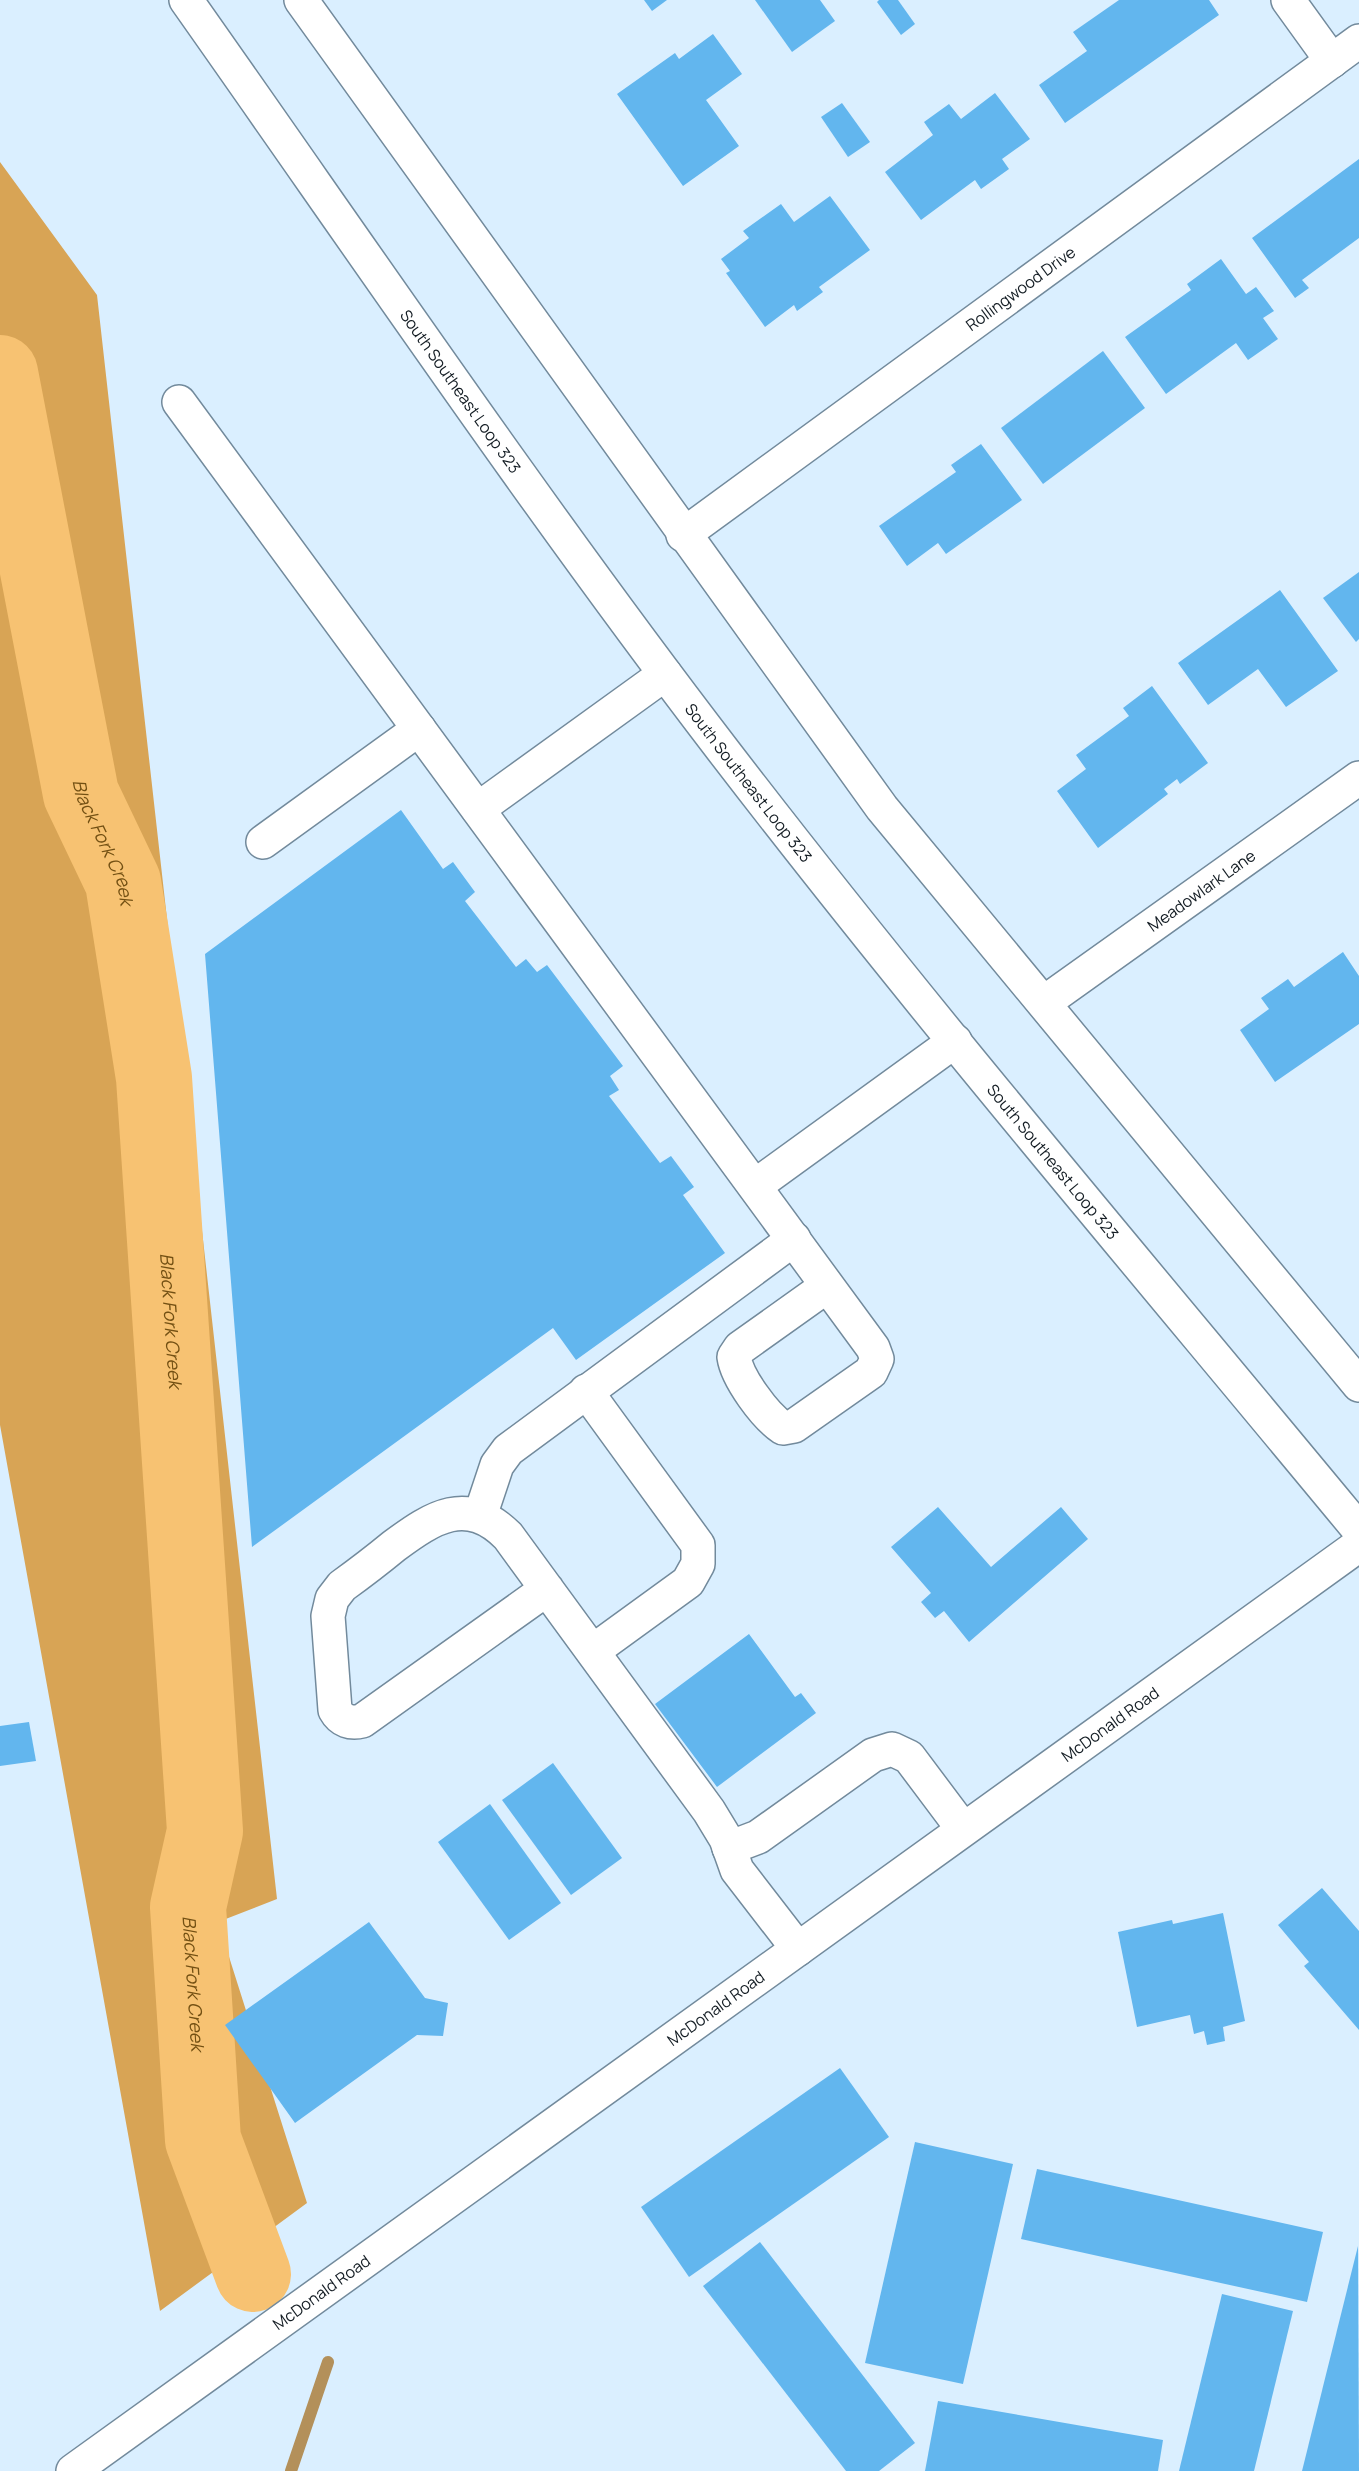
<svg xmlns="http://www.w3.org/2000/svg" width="1359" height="2471" font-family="Manrope,sans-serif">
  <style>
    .forest { fill: #d8a455 }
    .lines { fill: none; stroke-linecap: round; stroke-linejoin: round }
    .stream { stroke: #b3905a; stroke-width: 12 }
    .river { stroke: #f7c272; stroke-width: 76 }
    .building { fill: #62b6ee }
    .minor-casing { stroke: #728a9c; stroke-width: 36 }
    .highway-casing { stroke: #728a9c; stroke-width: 36 }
    .minor { stroke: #fff; stroke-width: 33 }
    .highway { stroke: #fff; stroke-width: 33 }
    .labels { text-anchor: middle; stroke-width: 6; stroke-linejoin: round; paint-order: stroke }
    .street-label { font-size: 16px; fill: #131c23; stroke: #daefff }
    .water-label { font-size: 18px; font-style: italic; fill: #735013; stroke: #daefff }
  </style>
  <rect width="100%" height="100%" fill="#daefff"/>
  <!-- forest -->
  <polygon class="forest" points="0,162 97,295 277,1899 218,1922 307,2203 160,2311 0,1425"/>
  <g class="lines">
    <!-- stream -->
    <polyline class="stream" points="291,2471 328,2362"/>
    <!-- river -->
    <path class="river" id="s1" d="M 0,373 L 81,794 L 123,882 L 154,1078 L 205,1831 L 188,1907 L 203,2140 L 253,2274"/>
  </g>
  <!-- building -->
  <g class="building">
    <polygon points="644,0 667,0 652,11"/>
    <polygon points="755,0 820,0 835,21 792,52"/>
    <polygon points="879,0 898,0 915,24 901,35 877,2"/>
    <polygon points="1119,0 1209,0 1219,15 1065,123 1039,85 1087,51 1073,32"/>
    <polygon points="713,34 742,74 706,100 739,146 683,186 617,94 675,53 679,59"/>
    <polygon points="995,93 1030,139 1002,159 1009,169 981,189 975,180 921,220 885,172 933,135 924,122 949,104 961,119"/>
    <polygon points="842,103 870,142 848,157 821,117"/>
    <polygon points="1359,159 1359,238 1302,280 1309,288 1295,298 1252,238"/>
    <polygon points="830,196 870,250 819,287 823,292 797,311 794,305 765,327 726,273 730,271 721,259 749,238 743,231 781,204 794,222"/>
    <polygon points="1221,259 1246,294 1256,287 1274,311 1263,318 1278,339 1248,360 1236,343 1166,394 1125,337 1191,290 1187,284"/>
    <polygon points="1103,351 1145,408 1043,484 1001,428"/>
    <polygon points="981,444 1022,500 946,554 938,543 907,566 879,526 956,472 951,465"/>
    <polygon points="1359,572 1359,639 1356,642 1323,598"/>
    <polygon points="1280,590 1338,671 1286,707 1258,669 1208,705 1178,663"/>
    <polygon points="1152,686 1208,763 1180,784 1177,779 1164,789 1168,794 1098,848 1057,791 1086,769 1076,755 1129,716 1123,708"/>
    <polygon points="401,810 443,869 453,862 475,892 465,901 516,967 526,959 537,972 547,965 623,1066 610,1076 619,1090 609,1096 660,1163 671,1156 694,1187 683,1195 725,1253 576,1360 553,1328 252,1547 205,954"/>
    <polygon points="1343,952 1359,976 1359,1024 1275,1082 1240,1030 1269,1009 1261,998 1288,979 1294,987"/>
    <polygon points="938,1507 991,1567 1061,1507 1088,1539 969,1642 944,1611 935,1618 921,1602 931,1593 891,1547"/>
    <polygon points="749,1634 795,1697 801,1693 816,1713 717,1787 655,1704"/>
    <polygon points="29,1722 36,1761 0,1766 0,1726"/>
    <polygon points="553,1763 622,1858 571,1895 502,1800"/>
    <polygon points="490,1804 561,1903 509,1940 438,1842"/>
    <polygon points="1322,1888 1359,1931 1359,2030 1304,1966 1309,1962 1278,1925"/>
    <polygon points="1223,1913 1245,2021 1223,2027 1225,2041 1207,2045 1204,2031 1194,2034 1190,2015 1137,2027 1118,1932 1172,1920 1173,1924"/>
    <polygon points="369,1922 425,1998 448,2003 443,2036 417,2035 295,2123 225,2025"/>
    <polygon points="840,2068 889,2137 689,2277 641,2207"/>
    <polygon points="915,2142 1013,2164 963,2384 865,2363"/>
    <polygon points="1037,2169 1323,2232 1307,2302 1021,2239"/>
    <polygon points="760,2242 915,2443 879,2471 846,2471 703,2286"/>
    <polygon points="1358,2246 1359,2471 1302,2471"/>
    <polygon points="1222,2294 1293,2311 1254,2471 1179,2471"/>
    <polygon points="938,2401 1163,2440 1158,2471 925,2471"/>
  </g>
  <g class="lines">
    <!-- minor casing -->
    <g class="minor-casing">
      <g id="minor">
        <polyline points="1288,0 1332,61"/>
        <path d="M 179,402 L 873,1348 L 877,1359 L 871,1372 L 794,1426 L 783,1428 C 765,1416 737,1378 734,1357 L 740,1348 L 827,1286"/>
        <path id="s2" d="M 683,535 L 1359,41"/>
        <polyline points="478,809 665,674"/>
        <polyline points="263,842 419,729"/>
        <path id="s3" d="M 1045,1002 L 1359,778"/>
        <polyline points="755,1186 955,1041"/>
        <polyline points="586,1391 698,1545 698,1564 688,1582 593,1651"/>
        <polyline points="480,1516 497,1465 508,1450 794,1239"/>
        <path d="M 547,1589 L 362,1721 C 351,1724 341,1721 335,1710 L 328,1616 L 332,1599 L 342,1586 C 360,1573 377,1560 394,1546 C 433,1517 467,1495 508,1536 L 709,1811 L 726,1839 L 737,1870 L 798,1949"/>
        <polyline points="729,1848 758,1837 873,1755 892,1749 909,1757 963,1829"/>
        <path id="s4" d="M 73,2471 L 1359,1545"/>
      </g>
    </g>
    <!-- highway casing -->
    <g class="highway-casing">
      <g id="highway">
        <path id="s5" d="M 186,0 C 363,251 535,505 722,749 C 926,1015 1145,1271 1359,1530"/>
        <polyline points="301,0 882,808 1359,1385"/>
      </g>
    </g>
    <!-- minor -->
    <use href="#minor" class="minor"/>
    <!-- highway -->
    <use href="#highway" class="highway"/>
  </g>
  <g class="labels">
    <!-- street labels -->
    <g class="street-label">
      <text dy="6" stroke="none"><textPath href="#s2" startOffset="418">Rollingwood Drive</textPath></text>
      <text dy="6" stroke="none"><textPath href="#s5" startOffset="478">South Southeast Loop 323</textPath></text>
      <text dy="6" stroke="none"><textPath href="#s5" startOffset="964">South Southeast Loop 323</textPath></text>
      <text dy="6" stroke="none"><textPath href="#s3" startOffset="192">Meadowlark Lane</textPath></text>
      <text dy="6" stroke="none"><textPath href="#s5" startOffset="1450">South Southeast Loop 323</textPath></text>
      <text dy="6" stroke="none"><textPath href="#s4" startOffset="1278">McDonald Road</textPath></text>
      <text dy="6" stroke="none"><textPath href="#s4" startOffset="792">McDonald Road</textPath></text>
      <text dy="6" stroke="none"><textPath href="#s4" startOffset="306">McDonald Road</textPath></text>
    </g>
    <!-- water labels -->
    <g class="water-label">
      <text dy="6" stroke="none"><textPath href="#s1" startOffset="482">Black Fork Creek</textPath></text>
      <text dy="6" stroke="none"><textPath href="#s1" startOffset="968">Black Fork Creek</textPath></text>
      <text dy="6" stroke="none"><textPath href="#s1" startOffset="1634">Black Fork Creek</textPath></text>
    </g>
  </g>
</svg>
